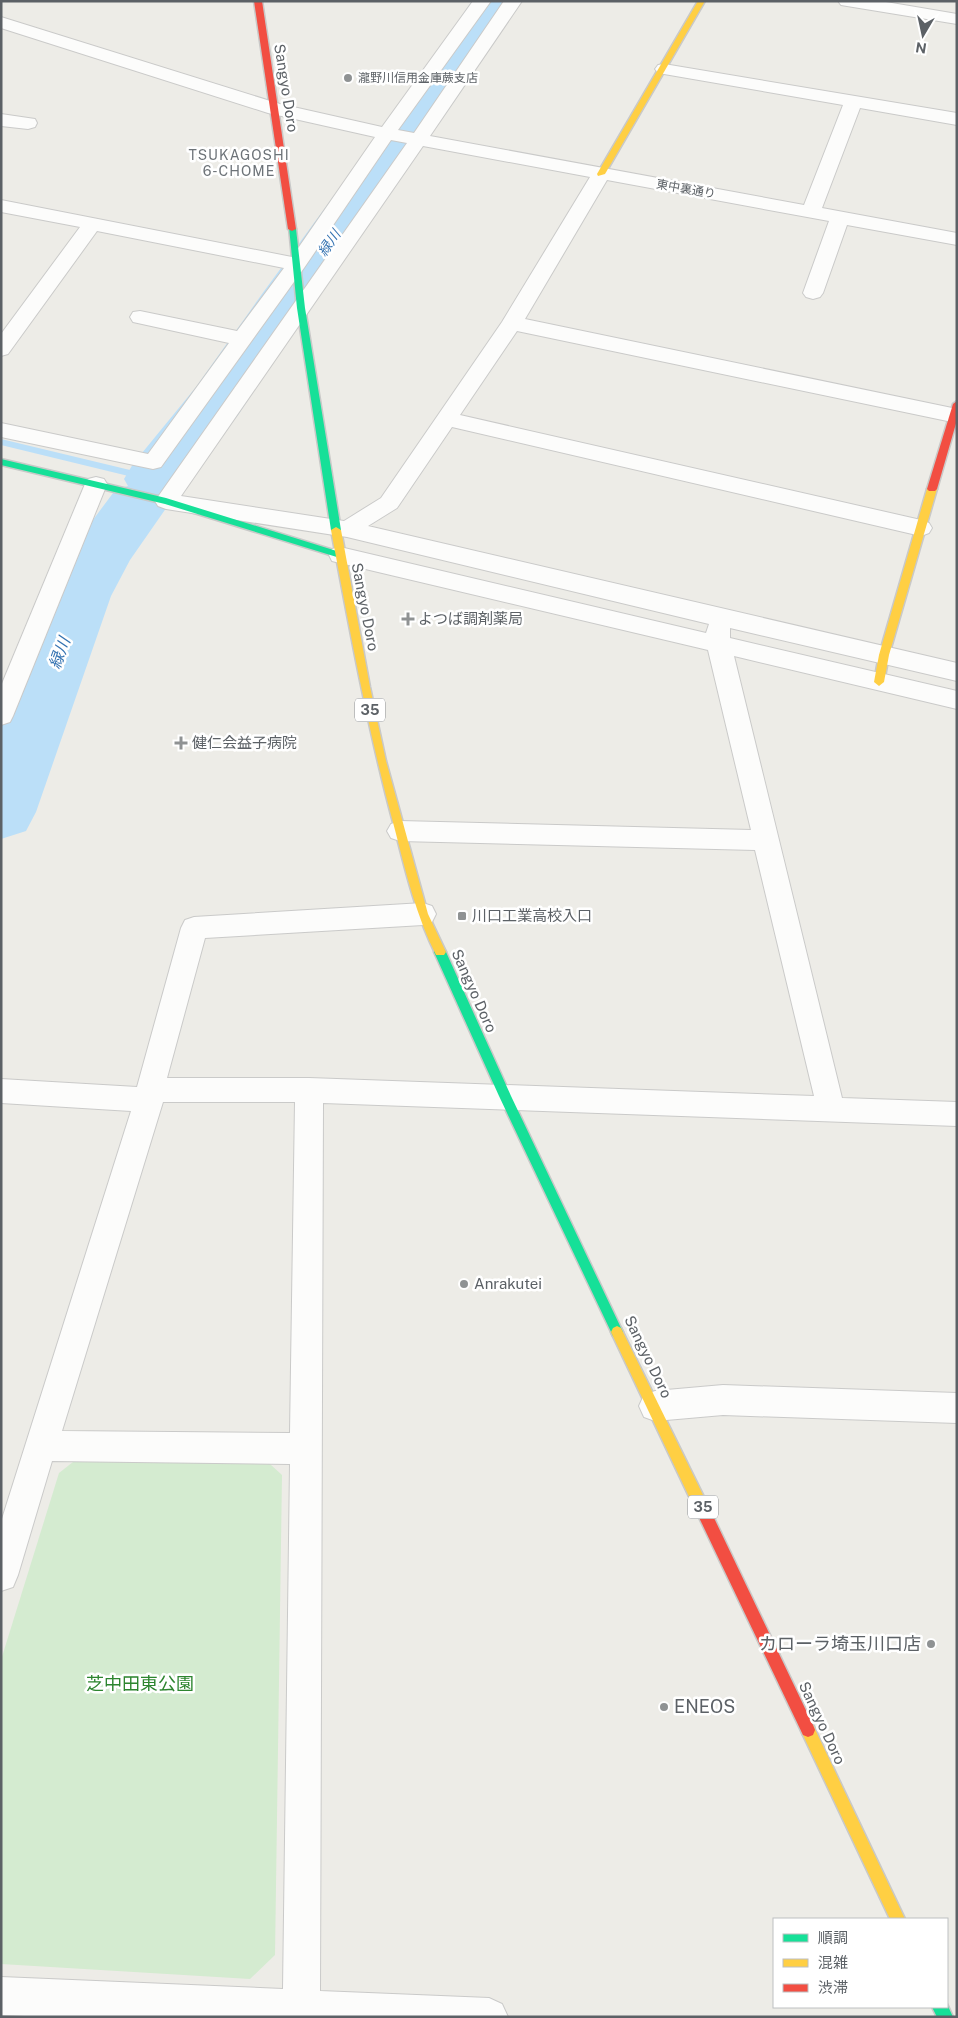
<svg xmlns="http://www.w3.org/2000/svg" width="958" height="2018" font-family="'Public Sans','Noto Sans JP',sans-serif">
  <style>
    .green { fill: #d4ebd0 }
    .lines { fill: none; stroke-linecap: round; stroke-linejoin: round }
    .stream { fill: #bbdff8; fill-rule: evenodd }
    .river { fill: #bbdff8; fill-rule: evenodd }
    .street-casing { stroke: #cacac9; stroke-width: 2 }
    .fast-casing { stroke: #c9c9c8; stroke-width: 3 }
    .slow-casing { stroke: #c9c9c8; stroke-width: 3 }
    .jam-casing { stroke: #c9c9c8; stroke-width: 3 }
    .street { fill: #fcfcfb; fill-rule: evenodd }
    .fast { fill: #16e098; fill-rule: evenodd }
    .slow { fill: #ffcf43; fill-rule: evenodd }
    .jam { fill: #f24e42; fill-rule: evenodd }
    .poi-dot { fill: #8f9293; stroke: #fff; stroke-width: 2 }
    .labels { text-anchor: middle; stroke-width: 5; stroke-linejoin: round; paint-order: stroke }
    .far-poi-label { font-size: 12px; fill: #5c6166; stroke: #fff; text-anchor: start }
    .far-street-label { font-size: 12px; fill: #5c6166; stroke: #fff }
    .far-neighbourhood-label { font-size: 14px; letter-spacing: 1px; fill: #6d7378; stroke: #fff }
    .far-water-label { font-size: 14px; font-style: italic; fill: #3674b2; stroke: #fff }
    .shield { fill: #fff; stroke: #8d9094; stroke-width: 1 }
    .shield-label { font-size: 14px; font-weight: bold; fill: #5c6166 }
    .street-label { font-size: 15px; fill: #5c6166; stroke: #fff }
    .poi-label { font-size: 15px; fill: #5c6166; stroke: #fff; text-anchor: start }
    .water-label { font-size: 16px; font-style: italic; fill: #3674b2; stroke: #fff }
    .near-poi-label { font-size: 18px; fill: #5c6166; stroke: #fff; text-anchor: end }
    .near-park-label { font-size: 18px; fill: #2d852f; stroke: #fff }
  </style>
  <rect width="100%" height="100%" fill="#edece7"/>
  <!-- green -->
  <polygon class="green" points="78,1458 270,1464 282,1475 275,1955 250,1979 1,1964 1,1660 59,1473"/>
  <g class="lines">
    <!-- stream -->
    <polygon class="stream" points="1,439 155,476 160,479 142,506 138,507 133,504 149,481 1,445"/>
    <!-- river -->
    <polygon class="river" points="472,1 520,1 460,93 303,317 238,415 177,494 165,497 169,504 130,560 111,596 36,812 26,831 1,839 1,717 47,596 71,551 81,536 116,489 128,486 124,479 133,464 196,387 262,294 415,85"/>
    <!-- street casing -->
    <g class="street-casing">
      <g id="street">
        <path d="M 473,1 L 491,1 L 398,130 L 414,133 L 504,1 L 522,1 L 430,136 L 804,205 L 843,105 L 664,74 L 658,73 L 655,69 L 658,65 L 664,64 L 957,113 L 957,125 L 860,108 L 822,208 L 957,233 L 957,245 L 847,225 L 823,293 L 820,297 L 813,299 L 806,297 L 803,293 L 829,221 L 607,180 L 525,319 L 957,409 L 957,423 L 517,331 L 460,415 L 921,520 L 929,523 L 932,528 L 929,533 L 921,536 L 452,427 L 397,508 L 368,526 L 957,663 L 957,681 L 730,628 L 730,638 L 957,691 L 957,709 L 734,656 L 842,1098 L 957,1102 L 957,1126 L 323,1103 L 320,1991 L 489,1998 L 502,2004 L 508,2017 L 48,2017 L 1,2015 L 1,1977 L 283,1989 L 290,1464 L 52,1461 L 18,1575 L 13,1587 L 1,1591 L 1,1522 L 131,1111 L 1,1103 L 1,1079 L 137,1087 L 181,928 L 185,920 L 194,917 L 423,903 L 432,906 L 436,914 L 432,922 L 423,925 L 205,938 L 167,1078 L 309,1078 L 814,1096 L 755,850 L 400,841 L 391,838 L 387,831 L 391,824 L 400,821 L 751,830 L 708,650 L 340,563 L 332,561 L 329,555 L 332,549 L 340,547 L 706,633 L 709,624 L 347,537 L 166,509 L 158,506 L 155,501 L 407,143 L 391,140 L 304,268 L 161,467 L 153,469 L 1,437 L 1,423 L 148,454 L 229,343 L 133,322 L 130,317 L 133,312 L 140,311 L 237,331 L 284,268 L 97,231 L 8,354 L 1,356 L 1,334 L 80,227 L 1,212 L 1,200 L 292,257 L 375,137 L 268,113 L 1,28 L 1,17 L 280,104 L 382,127 ZM 423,146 L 590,177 L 502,322 L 381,498 L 344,521 L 181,496 ZM 163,1102 L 295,1102 L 290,1433 L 62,1431 Z"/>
        <polygon points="838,1 880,1 957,14 957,24 847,6 841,5"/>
        <polygon points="1,114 35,119 37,123 35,127 28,129 1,126"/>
        <polygon points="96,477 104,479 107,484 13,716 10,722 1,725 1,686 85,484 88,479"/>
        <polygon points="723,1385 957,1393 957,1423 723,1415 655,1421 644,1417 639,1406 644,1395 655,1391"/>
      </g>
    </g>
    <!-- fast casing -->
    <g class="fast-casing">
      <g id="fast">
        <polygon points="289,227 296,229 305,308 341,530 336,533 331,530 297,308"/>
        <polygon points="1,459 166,498 343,553 345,555 340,558 165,504 1,465"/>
        <polygon points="440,948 444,949 446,952 511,1096 621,1328 623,1332 621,1336 617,1338 613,1336 499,1096 434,952 436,949"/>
        <polygon points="947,2004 953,2017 937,2017 932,2007 947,2007"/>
      </g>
    </g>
    <!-- slow casing -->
    <g class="slow-casing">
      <g id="slow">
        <polygon points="698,1 705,1 605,174 598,176 597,174"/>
        <polygon points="932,486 937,489 889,655 884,682 879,686 874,682 879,655 927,489"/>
        <path d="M 336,527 L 341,530 L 370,687 L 386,761 L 428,914 L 446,952 L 444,955 L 436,955 C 416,915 406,873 395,830 C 368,731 350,631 331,530 Z"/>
        <polygon points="617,1326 621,1328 704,1497 706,1502 704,1507 699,1508 694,1507 611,1332 613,1328"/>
        <polygon points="808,1723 813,1725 905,1919 890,1919 803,1735 801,1730 803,1725"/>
      </g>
    </g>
    <!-- jam casing -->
    <g class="jam-casing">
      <g id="jam">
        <polygon points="254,1 262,1 296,229 292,231 288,229"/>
        <polygon points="957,401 957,420 937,489 935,491 929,491 927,489 953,404"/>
        <polygon points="699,1496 704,1497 813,1725 815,1730 813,1735 808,1737 803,1735 694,1507 692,1502 694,1497"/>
      </g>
    </g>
    <!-- street -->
    <use href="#street" class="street"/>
    <!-- fast -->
    <use href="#fast" class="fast"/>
    <!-- slow -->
    <use href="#slow" class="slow"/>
    <!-- jam -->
    <use href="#jam" class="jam"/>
  </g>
  <!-- markers -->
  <g class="poi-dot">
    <circle cx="348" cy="78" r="5"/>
    <path d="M405.5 611.5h5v5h5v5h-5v5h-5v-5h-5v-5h5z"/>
    <path d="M178.5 735.5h5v5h5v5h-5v5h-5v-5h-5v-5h5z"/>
    <rect x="457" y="911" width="10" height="10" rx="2.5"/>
    <circle cx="464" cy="1284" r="5"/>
    <circle cx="931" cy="1644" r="5"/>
    <circle cx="664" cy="1707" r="5"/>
  </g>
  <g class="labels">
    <!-- far-poi labels -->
    <g class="far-poi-label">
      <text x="358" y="82">瀧野川信用金庫蕨支店</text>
    </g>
    <!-- far-street labels -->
    <g class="far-street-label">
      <text transform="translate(686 189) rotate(10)" y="4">東中裏通り</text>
    </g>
    <!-- far-neighbourhood labels -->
    <g class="far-neighbourhood-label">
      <text x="239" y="160">TSUKAGOSHI<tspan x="239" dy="16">6-CHOME</tspan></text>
    </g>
    <!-- far-water labels -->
    <g class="far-water-label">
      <text transform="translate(329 243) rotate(-55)" y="5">緑川</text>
    </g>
    <!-- shield labels -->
    <g class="shield">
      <rect x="355" y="698.5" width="30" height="23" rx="4"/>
      <rect x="688" y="1495.5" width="30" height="23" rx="4"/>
    </g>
    <g class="shield-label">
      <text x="370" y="715">35</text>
      <text x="703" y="1512">35</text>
    </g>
    <!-- street labels -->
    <g class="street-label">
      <text transform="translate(286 88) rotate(81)" y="5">Sangyo Doro</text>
      <text transform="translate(365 607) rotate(79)" y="5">Sangyo Doro</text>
      <text transform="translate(474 991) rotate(66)" y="5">Sangyo Doro</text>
      <text transform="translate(648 1357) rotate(64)" y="5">Sangyo Doro</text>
      <text transform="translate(822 1723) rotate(65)" y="5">Sangyo Doro</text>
    </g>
    <!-- poi labels -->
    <g class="poi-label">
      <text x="418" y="624">よつば調剤薬局</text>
      <text x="192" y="748">健仁会益子病院</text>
      <text x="472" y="921">川口工業高校入口</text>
      <text x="474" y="1289">Anrakutei</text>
    </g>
    <!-- water labels -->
    <g class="water-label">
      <text transform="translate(59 653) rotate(-70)" y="6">緑川</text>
    </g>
    <!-- near-poi labels -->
    <g class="near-poi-label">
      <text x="921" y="1650">カローラ埼玉川口店</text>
      <text x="674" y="1713" text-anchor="start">ENEOS</text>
    </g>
    <!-- near-park labels -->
    <g class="near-park-label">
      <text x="140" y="1690">芝中田東公園</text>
    </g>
  </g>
  <!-- border -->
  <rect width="958" height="2018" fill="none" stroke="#5c6166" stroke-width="5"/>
  <!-- legend -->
  <rect x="773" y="1918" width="175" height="90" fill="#ffffff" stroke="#bec0c2"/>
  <rect x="783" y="1934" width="25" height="8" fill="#16e098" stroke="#bec0c2"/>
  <text x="818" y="1943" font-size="15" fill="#5c6166">順調</text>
  <rect x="783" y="1959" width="25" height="8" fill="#ffcf43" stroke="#bec0c2"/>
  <text x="818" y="1968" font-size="15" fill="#5c6166">混雑</text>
  <rect x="783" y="1984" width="25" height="8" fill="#f24e42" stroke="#bec0c2"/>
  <text x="818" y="1993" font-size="15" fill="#5c6166">渋滞</text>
  <!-- north arrow -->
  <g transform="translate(923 35) rotate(189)" stroke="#ffffff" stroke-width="4" paint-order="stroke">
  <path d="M0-4L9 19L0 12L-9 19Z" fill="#5c6166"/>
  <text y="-8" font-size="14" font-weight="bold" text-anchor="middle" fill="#5c6166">N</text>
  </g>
</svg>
